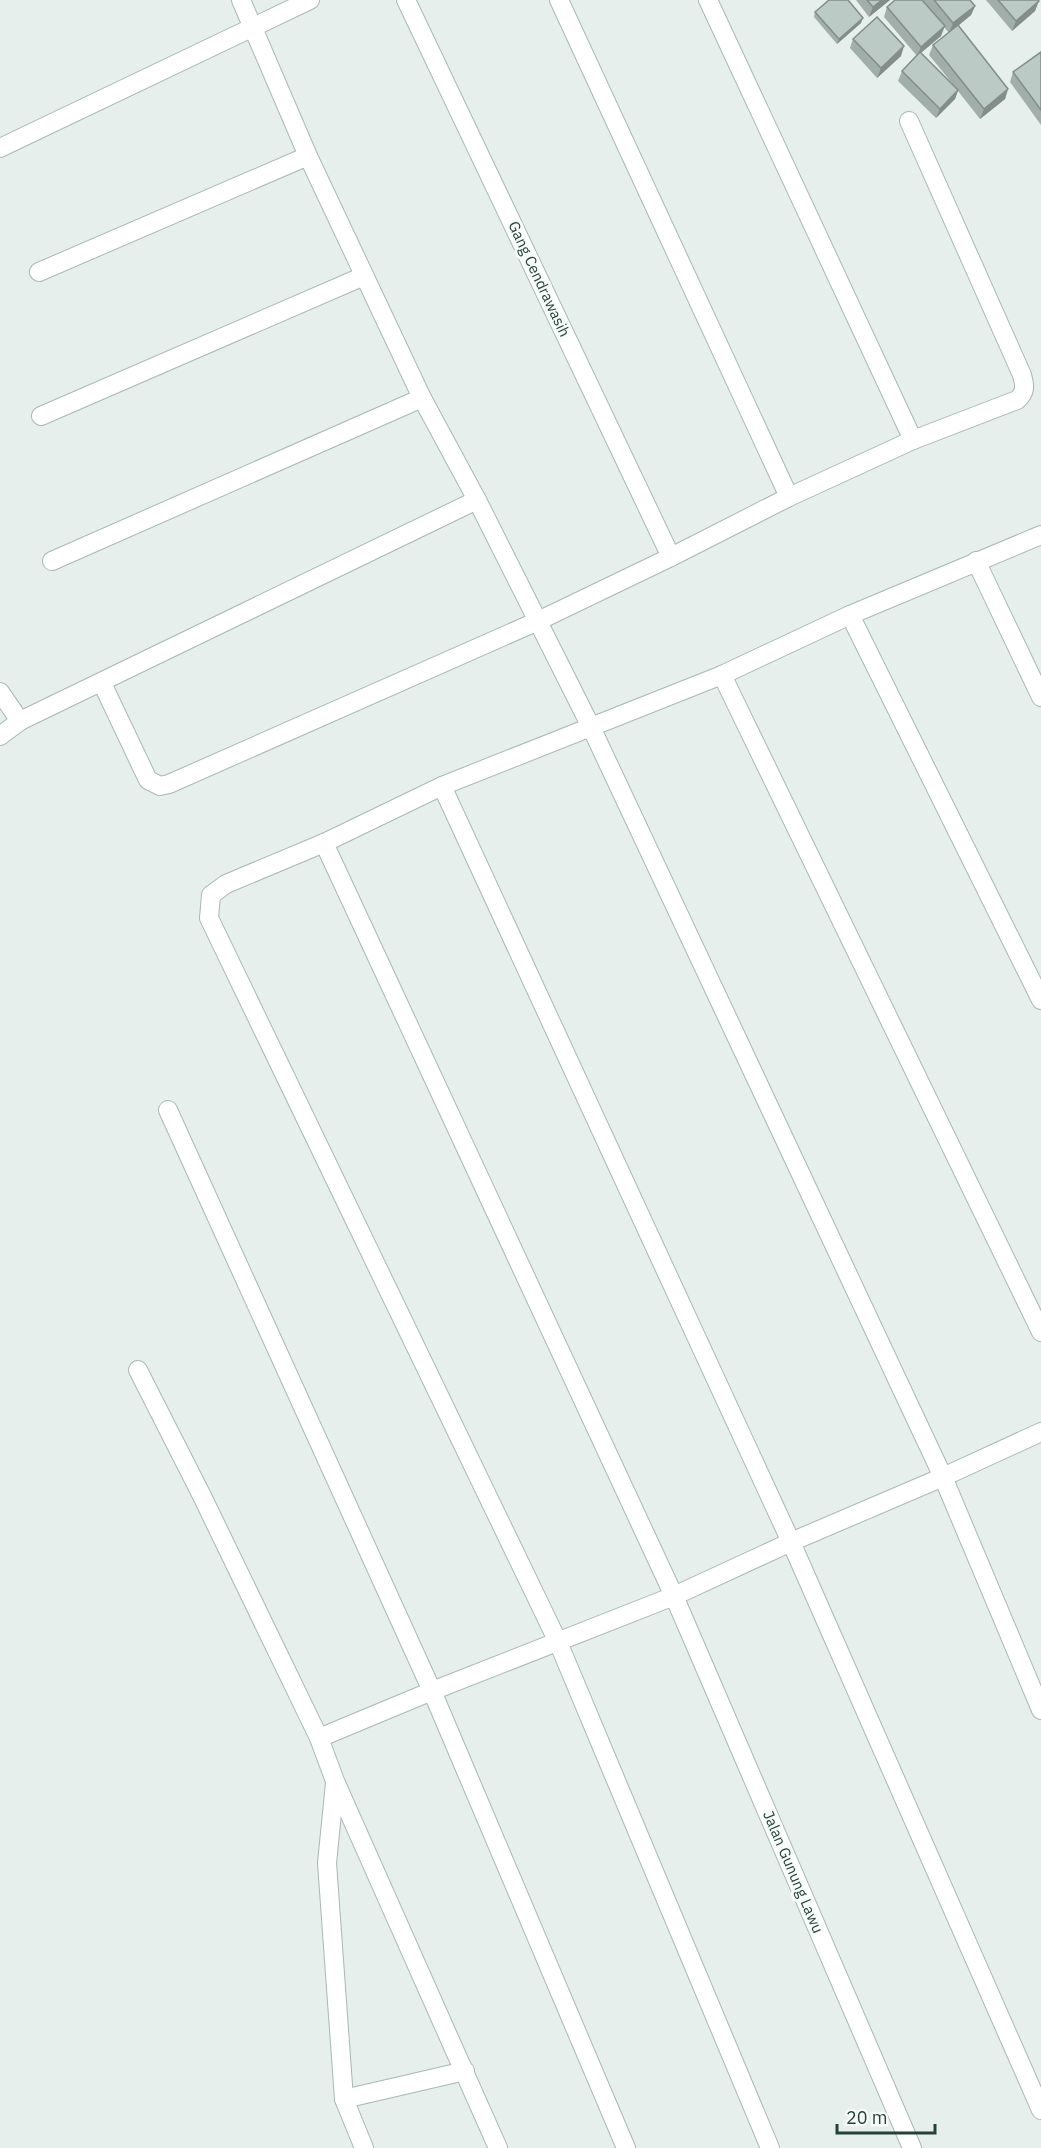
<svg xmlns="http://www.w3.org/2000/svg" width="1041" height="2148" font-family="'IBM Plex Sans',sans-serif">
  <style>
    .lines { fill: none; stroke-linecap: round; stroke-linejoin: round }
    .street-casing { stroke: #a8b8b2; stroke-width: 20 }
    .street { stroke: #fff; stroke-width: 18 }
    .wall { fill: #a1aea9; fill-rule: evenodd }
    .shaded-wall { fill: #838d89 }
    .building { fill: #bbcac4; stroke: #838d89; stroke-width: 1.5 }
    .labels { text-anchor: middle; stroke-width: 6; stroke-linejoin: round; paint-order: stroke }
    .street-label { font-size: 15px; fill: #24423a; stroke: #f7fbf9 }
  </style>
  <rect width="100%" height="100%" fill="#e6efeb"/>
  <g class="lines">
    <!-- street casing -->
    <g class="street-casing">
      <g id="street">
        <polyline points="241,0 308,156 422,398 477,500 591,727 943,1477 1041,1710"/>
        <polyline points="406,0 671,557"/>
        <polyline points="559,0 789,497"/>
        <polyline points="708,0 913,440"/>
        <polyline points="0,148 310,0"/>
        <polyline points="39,272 308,156"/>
        <polyline points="41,416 364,276"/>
        <polyline points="52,561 422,398"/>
        <polyline points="976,561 1041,697"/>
        <polyline points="850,615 1041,1000"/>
        <polyline points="722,675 1041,1332"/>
        <path d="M 102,683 L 148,780 L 160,786 L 169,784 L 538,621 L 671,557 L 789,497 L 913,440 L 1017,400 C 1026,392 1025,386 1022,375 L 909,121"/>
        <polyline points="0,692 20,721"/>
        <polyline points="0,736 20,721 477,500"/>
        <polyline points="442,786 791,1542 1041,2110"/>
        <polyline points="324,843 674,1596 912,2148"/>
        <polyline points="168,1110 432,1691 626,2148"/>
        <polyline points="138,1370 202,1496 319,1738 335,1781 498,2148"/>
        <polyline points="319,1738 432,1691 674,1596 791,1542 943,1477 1041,1432"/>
        <polyline points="335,1783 327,1863 344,2099"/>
        <polyline points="364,2148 344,2099 465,2071"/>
        <polyline points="770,2148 558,1642 209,918 211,895 226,884 324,843 442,786 722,675 850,615 1041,535"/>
      </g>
    </g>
    <!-- street -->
    <use href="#street" class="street"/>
  </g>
  <!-- wall -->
  <g class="wall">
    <polygon points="856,0 890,0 869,17"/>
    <path d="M 923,0 L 970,0 L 975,6 L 971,15 L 958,26 L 1008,89 L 1005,99 L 980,119 L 958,91 L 955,99 L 936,118 L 898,81 L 902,71 L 917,56 L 884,17 L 887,7 ZM 944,27 L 949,33 L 933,45 L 929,55 L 952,83 L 921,53 L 941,36 Z"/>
    <polygon points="986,0 1038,0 1035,11 1012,31"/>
    <polygon points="815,12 861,23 837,44 814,17"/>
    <polygon points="853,39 901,56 877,78 850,48"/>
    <polygon points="1041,52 1041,125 1010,82 1013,72"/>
  </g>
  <!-- shaded-wall -->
  <g class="shaded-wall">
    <polygon points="882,0 890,0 869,17 873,7"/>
    <polygon points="1039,1 1035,11 1012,31 1016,21"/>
    <polygon points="975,6 971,15 949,33 953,23"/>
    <polygon points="863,18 861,23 837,44 839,39"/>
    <polygon points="945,26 941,36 917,56 921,47"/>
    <polygon points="904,46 901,56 877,78 881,68"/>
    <polygon points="1008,89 1005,99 980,119 984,109"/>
    <polygon points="958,90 955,99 936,118 940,109"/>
  </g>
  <!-- building -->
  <g class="building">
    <polygon points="829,0 848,0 863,18 839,39 815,12"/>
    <polygon points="867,0 882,0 873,7"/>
    <polygon points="895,0 922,0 945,26 921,47 887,7"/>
    <polygon points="934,0 970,0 975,6 953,23"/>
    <polygon points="998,0 1038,0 1039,1 1016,21"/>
    <polygon points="877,17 904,46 881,68 853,39"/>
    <polygon points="958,25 1008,89 984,109 933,45"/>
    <polygon points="920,52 958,90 940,109 902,71"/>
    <polygon points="1041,52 1041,110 1013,72"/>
  </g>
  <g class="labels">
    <!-- street labels -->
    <g class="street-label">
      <text transform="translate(539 279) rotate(65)" y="5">Gang Cendrawasih</text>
      <text transform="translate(793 1872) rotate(67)" y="5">Jalan Gunung Lawu</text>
    </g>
  </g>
  <!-- scale -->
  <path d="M837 2124v9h98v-9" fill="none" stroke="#24423a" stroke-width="3"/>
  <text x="846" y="2124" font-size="18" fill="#24423a" stroke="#f7fbf9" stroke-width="4.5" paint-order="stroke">20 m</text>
</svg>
